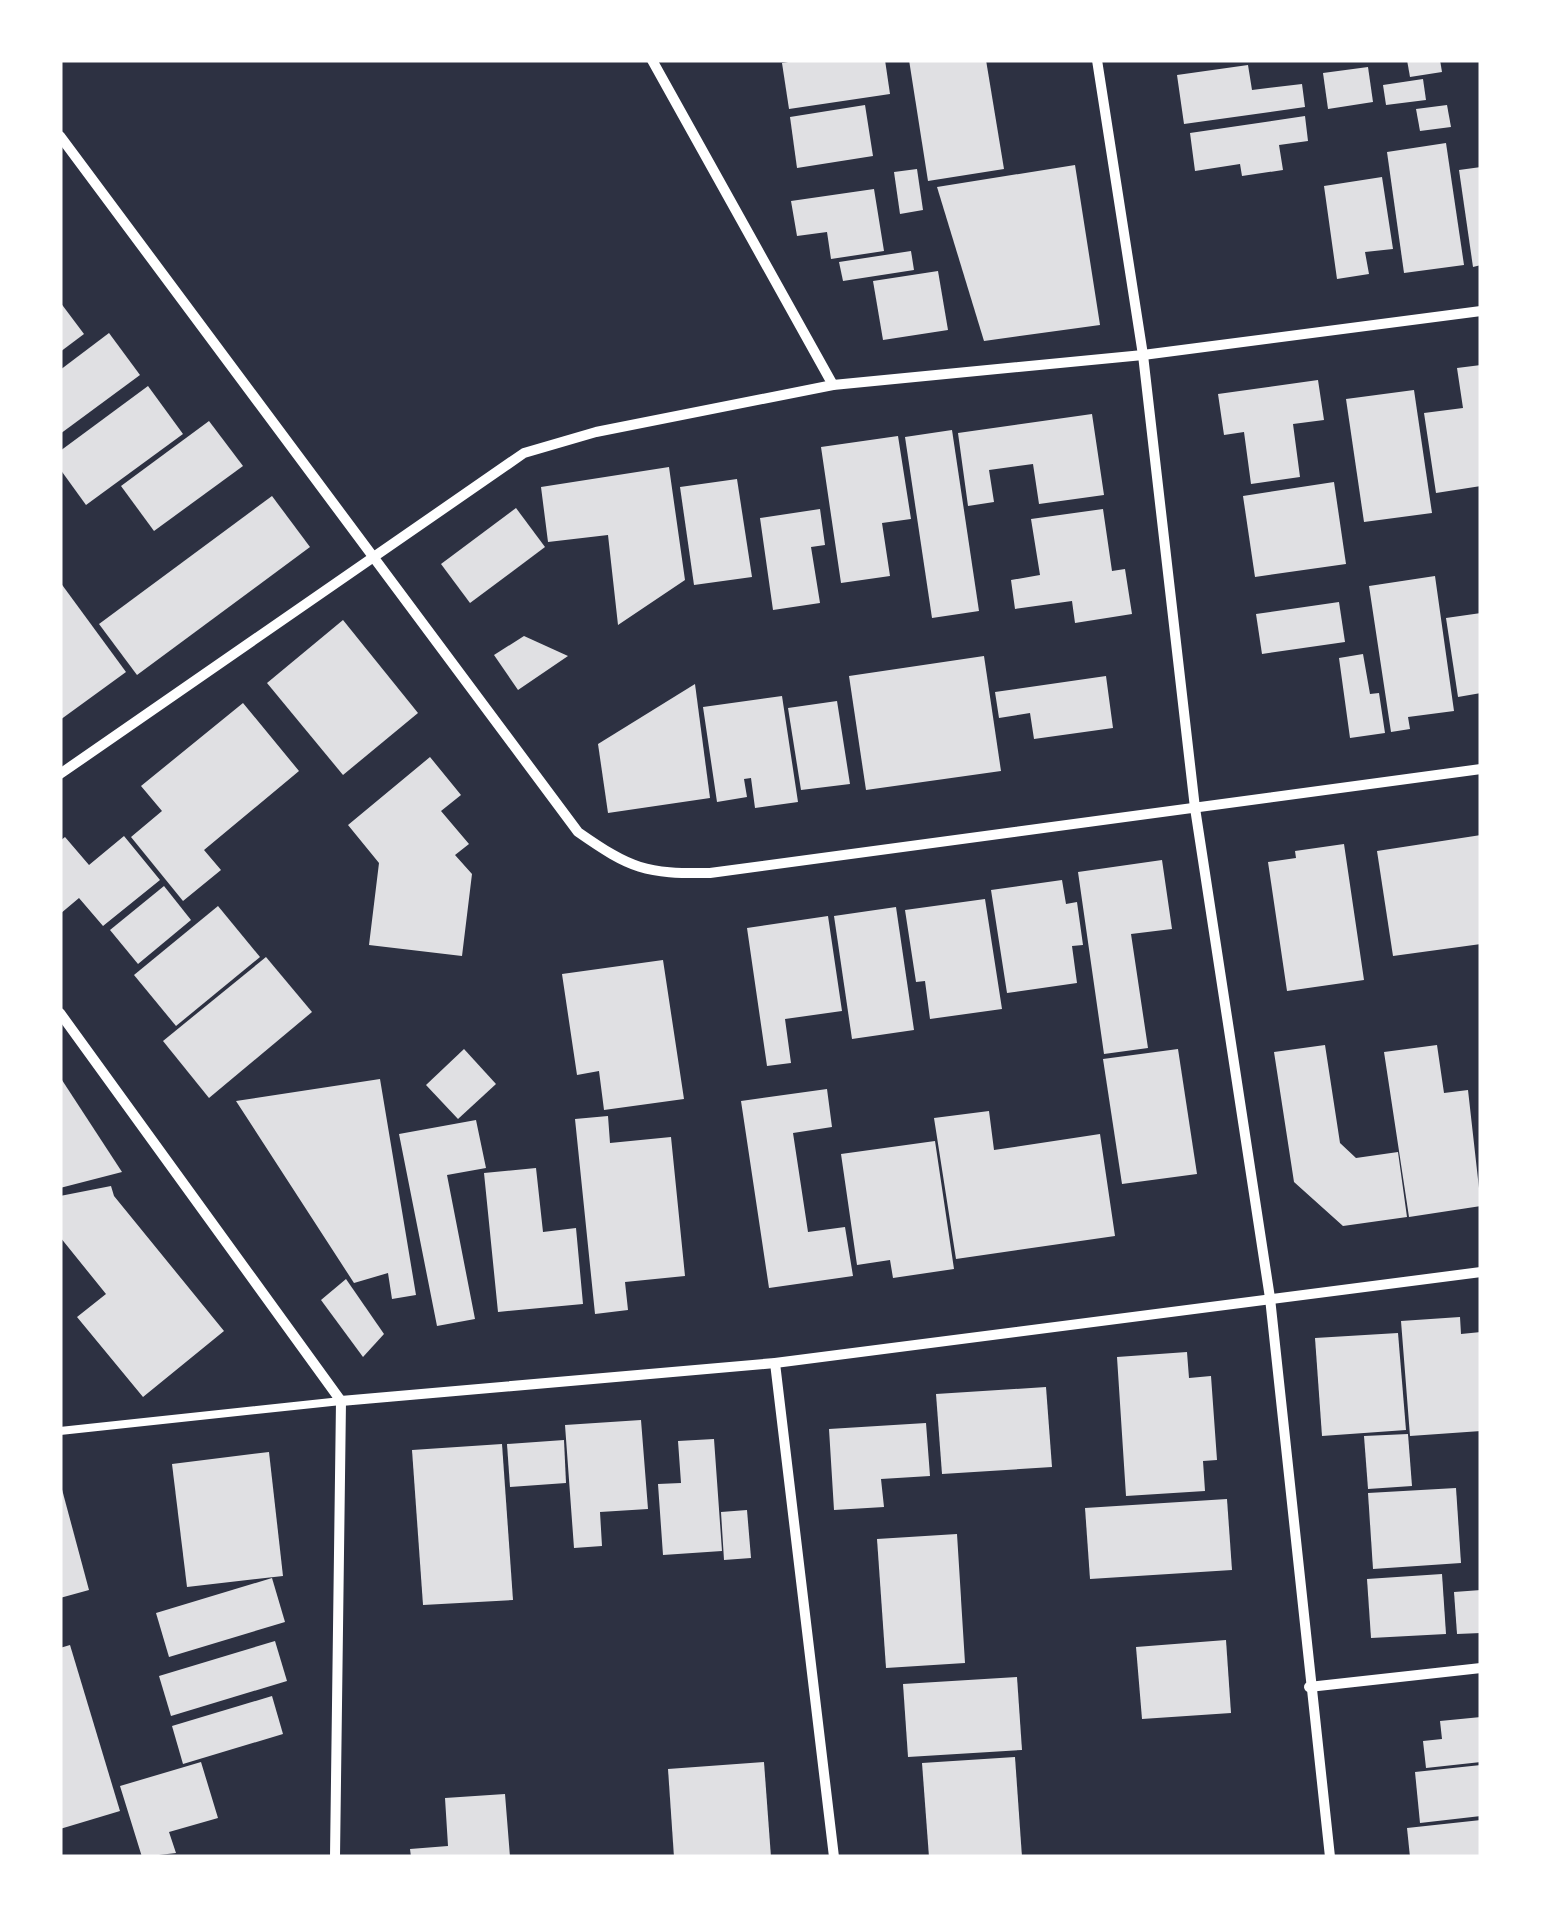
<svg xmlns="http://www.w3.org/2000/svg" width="1541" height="1917" font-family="Ubuntu,sans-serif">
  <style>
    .building { fill: #e0e0e3 }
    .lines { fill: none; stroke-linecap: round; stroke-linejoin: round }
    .service { stroke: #fff; stroke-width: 8 }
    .minor { stroke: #fff; stroke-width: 10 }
  </style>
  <rect width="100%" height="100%" fill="#2d3142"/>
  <!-- building -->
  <g class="building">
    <polygon points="801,60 885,60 890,94 789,109 782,63"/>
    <polygon points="909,60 986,60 1004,169 928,181"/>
    <polygon points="1407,60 1440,60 1442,72 1410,77"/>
    <polygon points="1248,65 1252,90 1302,84 1305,107 1184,124 1177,75"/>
    <polygon points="1368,67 1373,102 1328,109 1323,73"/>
    <polygon points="1423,79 1426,100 1386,105 1383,85"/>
    <polygon points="865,105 873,156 797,168 790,117"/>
    <polygon points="1447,105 1451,127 1420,131 1416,109"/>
    <polygon points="1305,116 1308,141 1279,145 1283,170 1242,176 1240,164 1195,171 1190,133"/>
    <polygon points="1446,143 1464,265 1404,273 1387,152"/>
    <polygon points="1075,165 1100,325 984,341 937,187"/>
    <polygon points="1481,167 1481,265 1473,267 1459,170"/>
    <polygon points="917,169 923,210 900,214 894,172"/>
    <polygon points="1382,177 1393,249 1365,252 1369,274 1337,279 1324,186"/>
    <polygon points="874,189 884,251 831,259 827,232 797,236 791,201"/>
    <polygon points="911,251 914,270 843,281 839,262"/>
    <polygon points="938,271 948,330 883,340 873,281"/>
    <polygon points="60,302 84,334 60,352"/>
    <polygon points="109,333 140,375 60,434 60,370"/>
    <polygon points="1481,365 1481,486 1436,493 1424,413 1463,408 1457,368"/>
    <polygon points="1318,380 1324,420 1293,424 1300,477 1251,484 1244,432 1224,435 1218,394"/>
    <polygon points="148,386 183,434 86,505 60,469 60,451"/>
    <polygon points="1414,390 1432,513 1364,522 1346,399"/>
    <polygon points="1092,414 1104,495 1039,504 1033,464 989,470 994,502 968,506 958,433"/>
    <polygon points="209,421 243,466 154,531 121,486"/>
    <polygon points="952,430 979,611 932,618 905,437"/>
    <polygon points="898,436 911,519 882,523 890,576 841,583 821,447"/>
    <polygon points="669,467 685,580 618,625 608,535 548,542 541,487"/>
    <polygon points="737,479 752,577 694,585 680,487"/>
    <polygon points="1334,482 1346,564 1255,577 1243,496"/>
    <polygon points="272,496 310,547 137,675 99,624"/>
    <polygon points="516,508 545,547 470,603 441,564"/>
    <polygon points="820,509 825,545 811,547 820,603 773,610 760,518"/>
    <polygon points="1103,509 1112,571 1125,569 1132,614 1075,623 1072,601 1015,609 1011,580 1040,575 1031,519"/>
    <polygon points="1435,576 1454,711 1408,717 1410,729 1391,732 1369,586"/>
    <polygon points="60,582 126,672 60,720"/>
    <polygon points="1339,602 1345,642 1262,654 1256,614"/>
    <polygon points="1481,613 1481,693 1458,697 1446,618"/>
    <polygon points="343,620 418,713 343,775 267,683"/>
    <polygon points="524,636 568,656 518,690 494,655"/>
    <polygon points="1363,654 1370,694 1379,693 1385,733 1350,738 1339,658"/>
    <polygon points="984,656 1001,771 866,790 849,676"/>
    <polygon points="1106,676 1113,728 1034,739 1030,713 999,718 995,692"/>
    <polygon points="695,684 710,798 608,813 598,744"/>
    <polygon points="782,696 798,802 755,808 751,778 744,779 747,797 717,802 703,707"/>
    <polygon points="837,701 850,784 801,790 788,708"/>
    <polygon points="243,703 299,771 204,850 221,870 183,901 131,837 162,811 141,786"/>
    <polygon points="430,757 461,795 441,811 469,844 455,855 472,874 462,956 369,945 379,863 348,825"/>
    <polygon points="1481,835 1481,944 1393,956 1377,851"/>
    <polygon points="124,836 160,880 103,926 79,898 60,914 60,841 65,837 89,865"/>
    <polygon points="1344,844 1364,980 1287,991 1268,862 1296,858 1295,851"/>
    <polygon points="1162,860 1172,929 1131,934 1148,1048 1104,1054 1078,872"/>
    <polygon points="1062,880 1066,904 1077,902 1083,945 1072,946 1077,983 1007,993 991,890"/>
    <polygon points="164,886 191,920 138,964 110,930"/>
    <polygon points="985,899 1002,1009 930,1019 925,981 916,982 905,910"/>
    <polygon points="218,906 260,957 176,1026 134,975"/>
    <polygon points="896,907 914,1030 852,1039 834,916"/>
    <polygon points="828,916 842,1011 785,1019 791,1063 767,1066 747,928"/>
    <polygon points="266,957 312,1012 209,1098 163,1041"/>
    <polygon points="663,960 684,1099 604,1110 599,1071 577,1075 562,974"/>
    <polygon points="1325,1045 1340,1143 1356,1158 1398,1152 1407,1217 1343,1226 1294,1182 1274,1052"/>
    <polygon points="1437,1045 1444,1093 1468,1090 1481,1206 1409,1217 1384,1052"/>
    <polygon points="464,1049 496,1084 458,1119 426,1085"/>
    <polygon points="1178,1049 1197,1174 1122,1184 1103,1059"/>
    <polygon points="60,1077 122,1172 60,1188"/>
    <polygon points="380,1079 416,1295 392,1299 388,1273 354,1283 236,1101"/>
    <polygon points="827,1089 832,1127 793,1133 808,1232 845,1227 853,1276 769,1288 741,1101"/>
    <polygon points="989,1111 994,1150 1100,1134 1115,1236 956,1259 934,1118"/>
    <polygon points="608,1116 610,1143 671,1137 685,1276 625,1282 628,1310 595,1314 575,1119"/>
    <polygon points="476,1120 486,1168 447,1175 475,1319 437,1326 399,1134"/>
    <polygon points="935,1141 954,1269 893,1278 890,1260 857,1265 841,1154"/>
    <polygon points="536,1168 543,1232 576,1228 583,1304 498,1312 484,1173"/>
    <polygon points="111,1186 114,1196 224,1331 143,1397 77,1317 106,1294 60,1237 60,1196"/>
    <polygon points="346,1279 384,1334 363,1357 321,1300"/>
    <polygon points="1460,1317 1461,1334 1481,1332 1481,1431 1410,1436 1401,1321"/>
    <polygon points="1398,1333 1406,1430 1322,1436 1315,1338"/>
    <polygon points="1187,1352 1189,1378 1211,1376 1217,1460 1203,1461 1205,1491 1126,1496 1117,1357"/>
    <polygon points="1046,1387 1052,1467 942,1474 936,1394"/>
    <polygon points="641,1420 648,1509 600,1512 602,1546 574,1548 565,1425"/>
    <polygon points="926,1423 930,1476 881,1479 884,1507 834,1510 829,1429"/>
    <polygon points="1408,1434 1412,1486 1368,1489 1364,1436"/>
    <polygon points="714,1439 722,1551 663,1555 658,1484 681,1483 678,1441"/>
    <polygon points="564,1440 566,1483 510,1487 507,1444"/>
    <polygon points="502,1444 513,1600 423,1605 412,1450"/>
    <polygon points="269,1452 283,1576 187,1587 172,1464"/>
    <polygon points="60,1482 89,1590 60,1598"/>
    <polygon points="1456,1488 1461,1563 1373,1569 1368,1493"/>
    <polygon points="1227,1499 1232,1570 1090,1579 1085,1508"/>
    <polygon points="747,1510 751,1558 724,1560 721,1512"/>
    <polygon points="957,1534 965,1663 886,1668 877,1539"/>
    <polygon points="1442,1574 1446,1634 1371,1638 1367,1579"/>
    <polygon points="272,1578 285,1622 169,1657 156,1613"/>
    <polygon points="1481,1590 1481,1633 1457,1634 1454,1592"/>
    <polygon points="1226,1640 1231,1713 1142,1719 1136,1647"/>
    <polygon points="275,1641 287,1681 171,1716 159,1676"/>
    <polygon points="70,1645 120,1811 60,1829 60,1648"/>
    <polygon points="1017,1677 1022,1750 908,1757 903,1684"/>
    <polygon points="272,1696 283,1734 183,1764 172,1726"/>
    <polygon points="1481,1717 1481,1762 1426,1768 1423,1741 1442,1739 1440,1721"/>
    <polygon points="1015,1757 1022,1857 929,1857 922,1763"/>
    <polygon points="201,1762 218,1818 169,1832 176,1853 142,1857 120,1786"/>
    <polygon points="764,1762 771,1857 674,1857 668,1769"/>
    <polygon points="1481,1765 1481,1816 1420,1823 1415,1772"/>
    <polygon points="505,1794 510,1857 411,1857 410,1849 448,1846 445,1798"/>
    <polygon points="1481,1820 1481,1857 1410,1857 1407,1828"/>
  </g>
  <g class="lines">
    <!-- service -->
    <polyline class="service" points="60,1431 341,1401"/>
    <!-- minor -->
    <g class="minor">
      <polyline points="652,60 833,385"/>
      <polyline points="1097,60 1143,355 1195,808 1270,1298 1330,1857"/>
      <path d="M 60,136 L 578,832 C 631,869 645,874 710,873 L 1481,769"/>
      <polyline points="60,774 524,453 596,432 833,385 1143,355 1481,311"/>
      <polyline points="60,1013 341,1401 335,1857"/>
      <polyline points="775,1363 834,1857"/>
      <polyline points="341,1401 775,1363 1481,1272"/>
      <polyline points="1309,1687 1481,1668"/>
    </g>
  </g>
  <!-- border -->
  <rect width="1541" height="1917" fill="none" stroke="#ffffff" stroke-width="125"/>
</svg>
